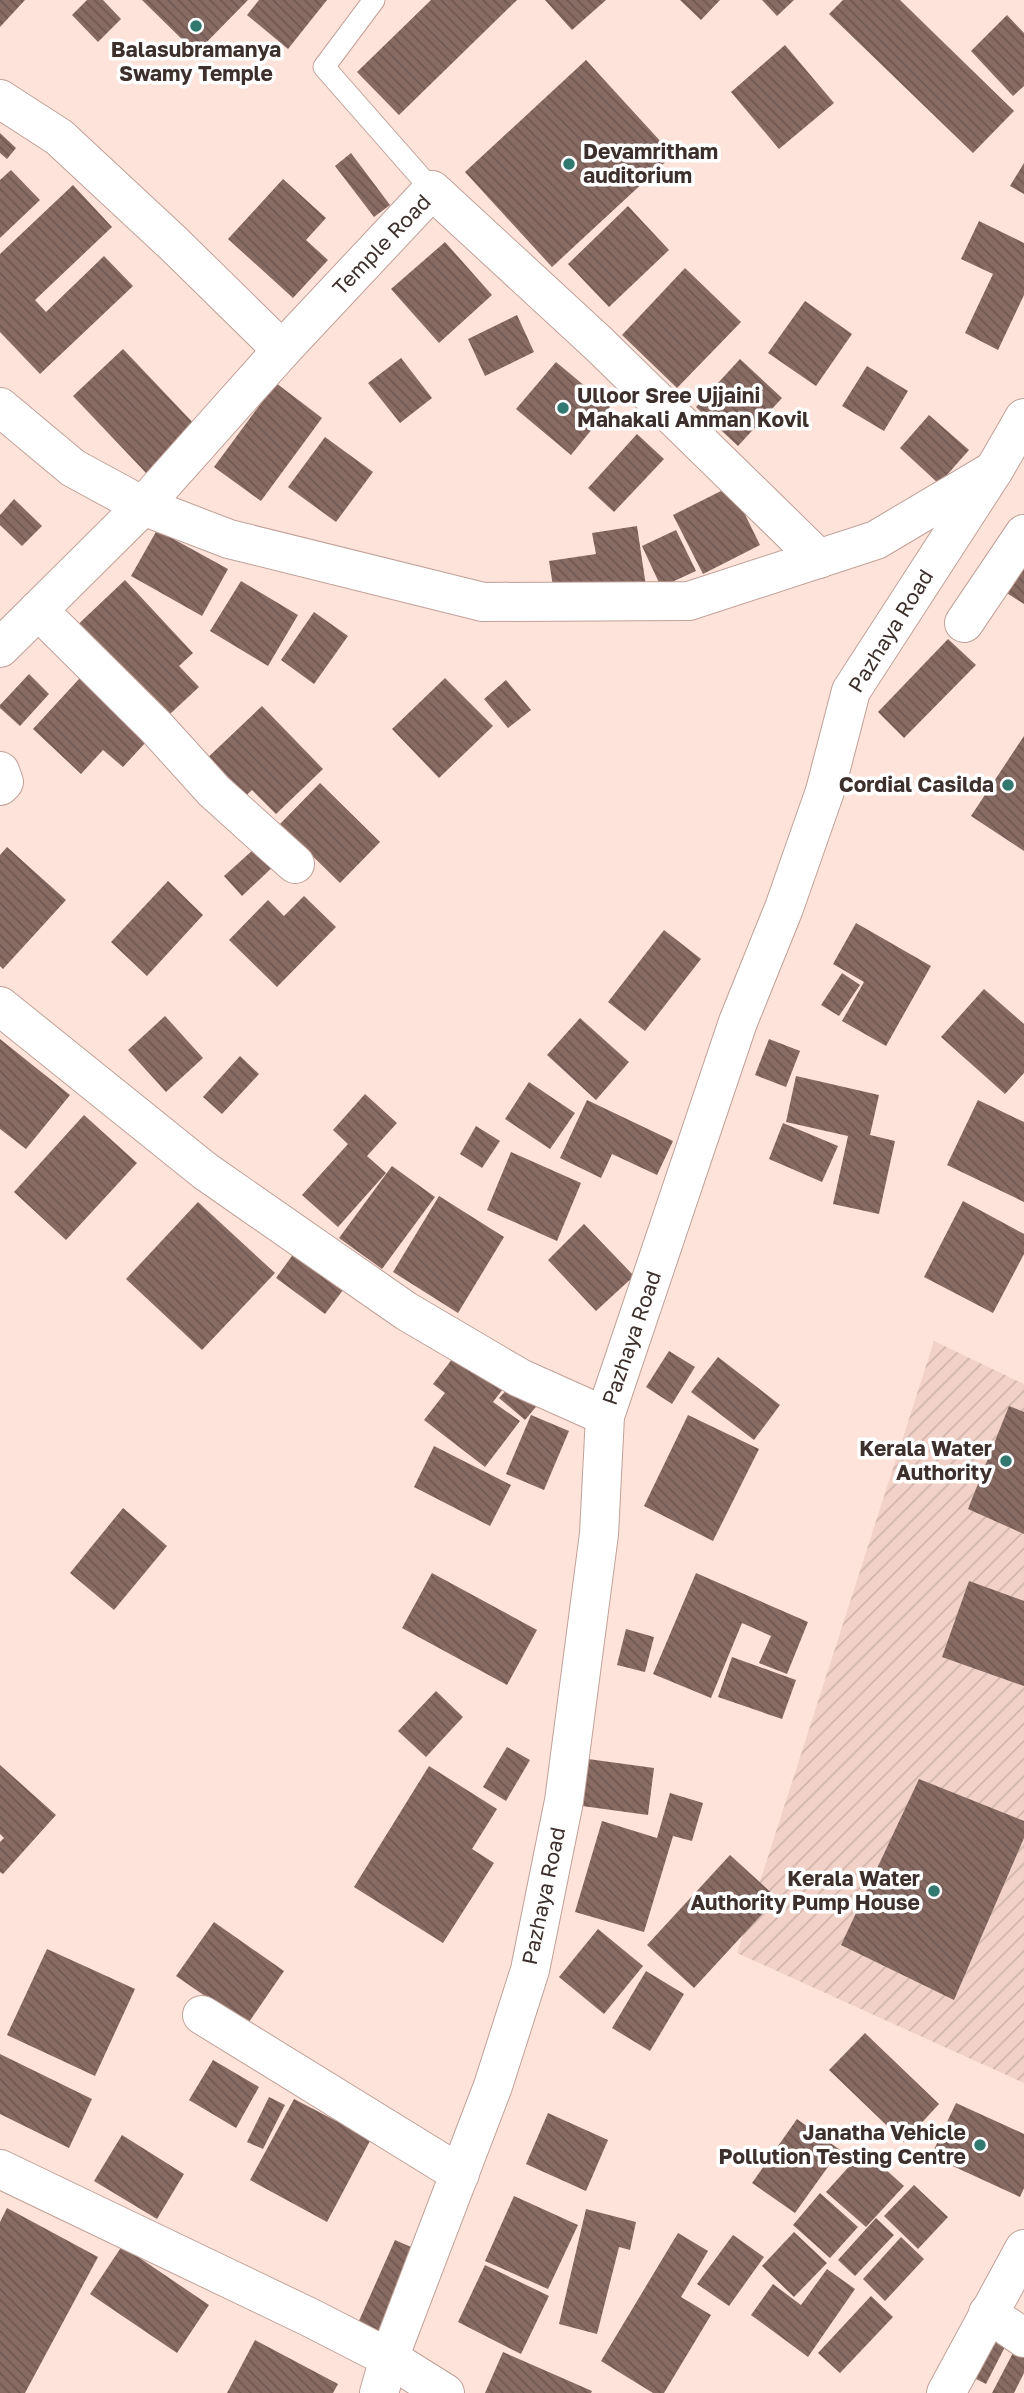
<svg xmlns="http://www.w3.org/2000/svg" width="1024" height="2393" font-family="'Golos Text',sans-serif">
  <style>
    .industrial { fill: url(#industrial-furrows) }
    .building { fill: url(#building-back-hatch) }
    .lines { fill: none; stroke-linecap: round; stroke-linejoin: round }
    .lane-casing { stroke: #c0a198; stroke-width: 23 }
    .street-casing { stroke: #c0a198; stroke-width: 40 }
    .secondary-casing { stroke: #c0a198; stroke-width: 40 }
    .primary-casing { stroke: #c0a198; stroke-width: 40 }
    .lane { stroke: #fff; stroke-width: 21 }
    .street { stroke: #fff; stroke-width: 38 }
    .secondary { stroke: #fff; stroke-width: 38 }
    .primary { stroke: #fff; stroke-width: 38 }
    .poi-dot { fill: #317871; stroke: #fff; stroke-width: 2.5 }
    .labels { text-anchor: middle; stroke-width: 7; stroke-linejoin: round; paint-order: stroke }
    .poi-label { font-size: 21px; font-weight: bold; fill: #3d302c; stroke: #fff; text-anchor: end }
    .street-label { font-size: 21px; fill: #3d302c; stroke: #fff }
  </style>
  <defs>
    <pattern id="industrial-furrows" width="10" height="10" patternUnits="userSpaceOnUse" patternTransform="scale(1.75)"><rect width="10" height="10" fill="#f2d2c8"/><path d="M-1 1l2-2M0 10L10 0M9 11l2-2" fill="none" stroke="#d0b5ac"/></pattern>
    <pattern id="building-back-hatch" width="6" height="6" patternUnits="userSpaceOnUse" patternTransform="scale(1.75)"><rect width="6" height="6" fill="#886b63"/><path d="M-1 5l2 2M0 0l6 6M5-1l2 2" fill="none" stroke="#705852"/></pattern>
  </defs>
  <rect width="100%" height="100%" fill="#fee3db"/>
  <!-- industrial -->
  <polygon class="industrial" points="934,1341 1024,1384 1024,2083 737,1953"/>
  <!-- building -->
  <g class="building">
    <polygon points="0,0 25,0 0,27"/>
    <polygon points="87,0 103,0 121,19 98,42 72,15"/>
    <polygon points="142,0 248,0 196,53"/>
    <polygon points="259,0 327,0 288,49 247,15"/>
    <polygon points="431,0 517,0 399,115 357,72"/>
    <polygon points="545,0 606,0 572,30"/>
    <polygon points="680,0 720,0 701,20"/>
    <polygon points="762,0 794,0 777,16"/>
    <polygon points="843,0 900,0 1014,111 973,153 829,14"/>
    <polygon points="1007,15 1024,33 1024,86 1013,96 971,51"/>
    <polygon points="785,45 834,103 779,149 731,92"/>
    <polygon points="586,60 673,155 552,267 465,172"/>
    <polygon points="0,133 16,148 7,159 0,153"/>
    <polygon points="351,153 390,205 374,217 335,166"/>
    <polygon points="1024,163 1024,194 1010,186"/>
    <polygon points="11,170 40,200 0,238 0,180"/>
    <polygon points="283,179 326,218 306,240 328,260 293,298 228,239"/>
    <polygon points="73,185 112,227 35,300 46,312 104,256 133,286 40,374 0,332 0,254"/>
    <polygon points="628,206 669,250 609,307 568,264"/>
    <polygon points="979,221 1024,243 1024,295 998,350 965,333 993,274 961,259"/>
    <polygon points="445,242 492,295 439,343 391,289"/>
    <polygon points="685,268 741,322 677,388 622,335"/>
    <polygon points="805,301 852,334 816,386 768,353"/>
    <polygon points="517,315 534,352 485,376 468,339"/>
    <polygon points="123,349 197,427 147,474 73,396"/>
    <polygon points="401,358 432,398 400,423 368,383"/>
    <polygon points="740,359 782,398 738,446 696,407"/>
    <polygon points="556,362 610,407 571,455 516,409"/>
    <polygon points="867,366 908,391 884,431 842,406"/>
    <polygon points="276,383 322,418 261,501 214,467"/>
    <polygon points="929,415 969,450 939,484 900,448"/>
    <polygon points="637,434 664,459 614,512 588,488"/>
    <polygon points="325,437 373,472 336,522 288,487"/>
    <polygon points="731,486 760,545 703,574 673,515"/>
    <polygon points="14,499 42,526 22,546 0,525 0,515"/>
    <polygon points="637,526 646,586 555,599 549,561 596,554 592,533"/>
    <polygon points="157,530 228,569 202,616 131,576"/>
    <polygon points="676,530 696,571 661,587 642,546"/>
    <polygon points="1024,557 1024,604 1002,590"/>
    <polygon points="125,580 193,653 179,666 199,687 156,727 158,729 123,767 103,750 81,774 33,729 90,667 69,633"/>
    <polygon points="241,581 298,615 268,666 210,631"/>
    <polygon points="314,612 348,636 314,684 281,660"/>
    <polygon points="948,639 976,665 904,738 878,712"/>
    <polygon points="29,674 49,694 20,726 0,708 0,705"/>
    <polygon points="445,678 493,726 439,778 392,729"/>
    <polygon points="506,680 531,710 508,728 484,699"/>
    <polygon points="262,706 323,769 276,814 252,790 238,803 201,764"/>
    <polygon points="1024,736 1024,851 971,816"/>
    <polygon points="320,783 380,842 340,883 280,824"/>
    <polygon points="262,842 279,861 242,896 224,876"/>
    <polygon points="7,847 66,900 3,969 0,966 0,855"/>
    <polygon points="168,881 203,915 147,976 111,942"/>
    <polygon points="304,896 336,927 277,987 229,940 268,900 284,916"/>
    <polygon points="856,923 931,966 886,1046 842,1021 864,982 833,964"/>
    <polygon points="664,930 701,959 645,1031 608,1002"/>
    <polygon points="842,973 860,985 839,1016 821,1005"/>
    <polygon points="984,989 1024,1024 1024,1073 1005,1094 941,1037"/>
    <polygon points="165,1016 203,1058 166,1092 128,1050"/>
    <polygon points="580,1018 629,1062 596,1100 547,1055"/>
    <polygon points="0,1039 70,1095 26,1149 0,1129"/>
    <polygon points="769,1039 800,1051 786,1087 755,1075"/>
    <polygon points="240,1056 259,1074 222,1114 203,1097"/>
    <polygon points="796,1076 879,1095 870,1135 895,1141 879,1214 833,1204 848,1136 786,1122"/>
    <polygon points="529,1082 575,1113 550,1149 505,1119"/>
    <polygon points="365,1094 397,1123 367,1156 386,1173 338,1227 302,1195 348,1144 333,1130"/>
    <polygon points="587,1100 673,1141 657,1175 612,1154 601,1178 560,1158"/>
    <polygon points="978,1100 1024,1122 1024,1202 947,1165"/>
    <polygon points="84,1115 137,1163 66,1240 14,1192"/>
    <polygon points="783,1123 838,1146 822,1182 769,1159"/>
    <polygon points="476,1126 500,1141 482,1168 460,1154"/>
    <polygon points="511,1152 581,1183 557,1241 487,1210"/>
    <polygon points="392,1166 435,1197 382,1269 339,1238"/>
    <polygon points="439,1196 504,1237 458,1313 393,1272"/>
    <polygon points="963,1201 1024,1234 1024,1254 993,1313 924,1277"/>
    <polygon points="198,1202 275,1273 202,1350 126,1279"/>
    <polygon points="584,1224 634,1276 596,1311 548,1260"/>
    <polygon points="297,1249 346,1286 325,1314 276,1278"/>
    <polygon points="669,1351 695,1367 672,1404 646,1387"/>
    <polygon points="456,1354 503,1389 493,1402 520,1421 485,1467 424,1420 445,1393 433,1384"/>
    <polygon points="718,1357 780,1405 754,1440 691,1392"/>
    <polygon points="516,1380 540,1402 525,1420 499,1398"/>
    <polygon points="1009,1406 1024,1412 1024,1534 968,1509"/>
    <polygon points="531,1415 569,1431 544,1490 506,1474"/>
    <polygon points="688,1415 759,1449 713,1541 644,1506"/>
    <polygon points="434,1446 511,1485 490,1526 414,1487"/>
    <polygon points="123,1508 167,1546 114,1610 70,1573"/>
    <polygon points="432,1573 537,1630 507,1685 402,1628"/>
    <polygon points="696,1573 808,1622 787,1674 759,1663 771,1636 742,1623 711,1698 653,1674"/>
    <polygon points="969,1581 1024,1601 1024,1686 942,1657"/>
    <polygon points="626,1629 654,1637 645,1672 617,1665"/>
    <polygon points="732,1657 796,1680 782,1719 718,1697"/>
    <polygon points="436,1691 463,1717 426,1757 398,1731"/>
    <polygon points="507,1747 530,1760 506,1801 483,1787"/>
    <polygon points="588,1759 654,1768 648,1815 582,1806"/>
    <polygon points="0,1765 56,1815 3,1874 0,1872 0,1842 4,1838 0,1834"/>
    <polygon points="429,1766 497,1809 472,1849 494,1863 443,1943 354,1887"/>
    <polygon points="919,1779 1024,1821 1024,1838 954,2000 841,1945"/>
    <polygon points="670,1793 703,1803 692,1841 673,1836 644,1932 575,1912 602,1821 657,1838"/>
    <polygon points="730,1855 777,1898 694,1988 647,1945"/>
    <polygon points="214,1922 284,1971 247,2025 176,1976"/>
    <polygon points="598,1929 643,1966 604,2014 559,1977"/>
    <polygon points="47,1949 135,1989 95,2076 7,2035"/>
    <polygon points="646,1971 684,1994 650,2051 612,2028"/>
    <polygon points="865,2033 939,2104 904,2142 829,2070"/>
    <polygon points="0,2054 92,2099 69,2148 0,2114"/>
    <polygon points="213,2060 259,2087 236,2128 189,2100"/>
    <polygon points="269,2097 285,2105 263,2149 247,2142"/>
    <polygon points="294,2099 371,2139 327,2222 250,2180"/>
    <polygon points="956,2103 1024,2134 1024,2188 1020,2197 931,2156"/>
    <polygon points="548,2113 608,2140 586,2191 526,2164"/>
    <polygon points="797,2119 840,2150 795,2213 752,2183"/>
    <polygon points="122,2135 184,2174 157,2219 94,2181"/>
    <polygon points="864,2150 904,2186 866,2227 826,2192"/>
    <polygon points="914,2185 948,2217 918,2249 884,2216"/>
    <polygon points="820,2193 858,2227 830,2258 793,2225"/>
    <polygon points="514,2196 578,2225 548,2289 485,2261"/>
    <polygon points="7,2208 98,2257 25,2393 0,2393 0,2222"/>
    <polygon points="586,2209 636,2222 630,2250 619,2247 597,2334 559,2324"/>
    <polygon points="876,2218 894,2235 855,2276 838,2260"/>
    <polygon points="794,2232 827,2263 794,2297 762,2266"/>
    <polygon points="678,2233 708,2251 681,2297 711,2315 664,2393 653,2393 601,2361"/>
    <polygon points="733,2235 764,2257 729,2306 697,2284"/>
    <polygon points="901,2237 924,2259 885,2301 863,2279"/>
    <polygon points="395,2240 427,2254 385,2347 354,2332"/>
    <polygon points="122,2246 209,2305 177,2353 90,2294"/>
    <polygon points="485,2265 549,2296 521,2354 458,2322"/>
    <polygon points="827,2269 855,2289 808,2357 751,2315 773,2284 801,2305"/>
    <polygon points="871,2296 893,2317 840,2373 818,2353"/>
    <polygon points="993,2326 1011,2335 986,2384 968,2375"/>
    <polygon points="255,2340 338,2384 333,2393 227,2393"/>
    <polygon points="1015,2349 1024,2354 1024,2373 1014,2393 992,2393"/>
    <polygon points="503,2352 592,2391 591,2393 485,2393"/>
  </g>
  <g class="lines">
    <!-- lane casing -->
    <g class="lane-casing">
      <polyline id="lane" points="374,0 324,67 432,190"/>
    </g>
    <!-- street casing -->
    <g class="street-casing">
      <g id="street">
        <polyline points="0,99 59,137 175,245 282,350 432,190 599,344 819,559"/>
        <polyline points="0,407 73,468 143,506 229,539 483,602 689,601 876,540 994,470"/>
        <polyline points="38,610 156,727 214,791 295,864"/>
        <polyline points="964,623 1024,534"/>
        <polyline points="0,648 143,506 282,350"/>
        <polyline points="0,771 4,782 0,786"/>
        <polyline points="0,1006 205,1171 406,1311 520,1378 605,1416"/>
        <polyline points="202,2015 460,2174"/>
        <polyline points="0,2169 311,2318 389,2358 445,2393"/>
        <polyline points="988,2313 1024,2338"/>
      </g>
    </g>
    <!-- secondary casing -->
    <g class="secondary-casing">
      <polyline id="secondary" points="379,2393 389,2358 493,2086 530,1970 564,1801 599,1534 605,1416 738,1022 784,908 825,791 851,691 994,470 1024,418"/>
    </g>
    <!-- primary casing -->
    <g class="primary-casing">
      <polyline id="primary" points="946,2393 1024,2249"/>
    </g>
    <!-- lane -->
    <use href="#lane" class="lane"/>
    <!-- street -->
    <use href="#street" class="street"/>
    <!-- secondary -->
    <use href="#secondary" class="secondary"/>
    <!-- primary -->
    <use href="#primary" class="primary"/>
  </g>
  <!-- markers -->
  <g class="poi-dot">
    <circle cx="196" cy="26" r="7"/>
    <circle cx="569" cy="164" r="7"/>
    <circle cx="563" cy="408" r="7"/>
    <circle cx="1008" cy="785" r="7"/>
    <circle cx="1006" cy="1461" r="7"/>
    <circle cx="934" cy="1891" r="7"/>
    <circle cx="980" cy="2145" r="7"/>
  </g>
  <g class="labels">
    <!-- poi labels -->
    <g class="poi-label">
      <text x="196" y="57" text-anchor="middle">Balasubramanya<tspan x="196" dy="24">Swamy Temple</tspan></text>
      <text x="583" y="159" text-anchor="start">Devamritham<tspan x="583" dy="24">auditorium</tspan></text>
      <text x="577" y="403" text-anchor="start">Ulloor Sree Ujjaini<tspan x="577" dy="24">Mahakali Amman Kovil</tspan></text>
      <text x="994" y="792">Cordial Casilda</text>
      <text x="992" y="1456">Kerala Water<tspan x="992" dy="24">Authority</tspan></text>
      <text x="920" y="1886">Kerala Water<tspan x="920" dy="24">Authority Pump House</tspan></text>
      <text x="966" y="2140">Janatha Vehicle<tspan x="966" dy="24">Pollution Testing Centre</tspan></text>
    </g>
    <!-- street labels -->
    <g class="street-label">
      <text transform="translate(382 245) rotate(-46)" y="7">Temple Road</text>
      <text transform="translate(891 631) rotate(-58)" y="7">Pazhaya Road</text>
      <text transform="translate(632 1338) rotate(-71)" y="7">Pazhaya Road</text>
      <text transform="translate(544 1896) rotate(-78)" y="7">Pazhaya Road</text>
    </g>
  </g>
</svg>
